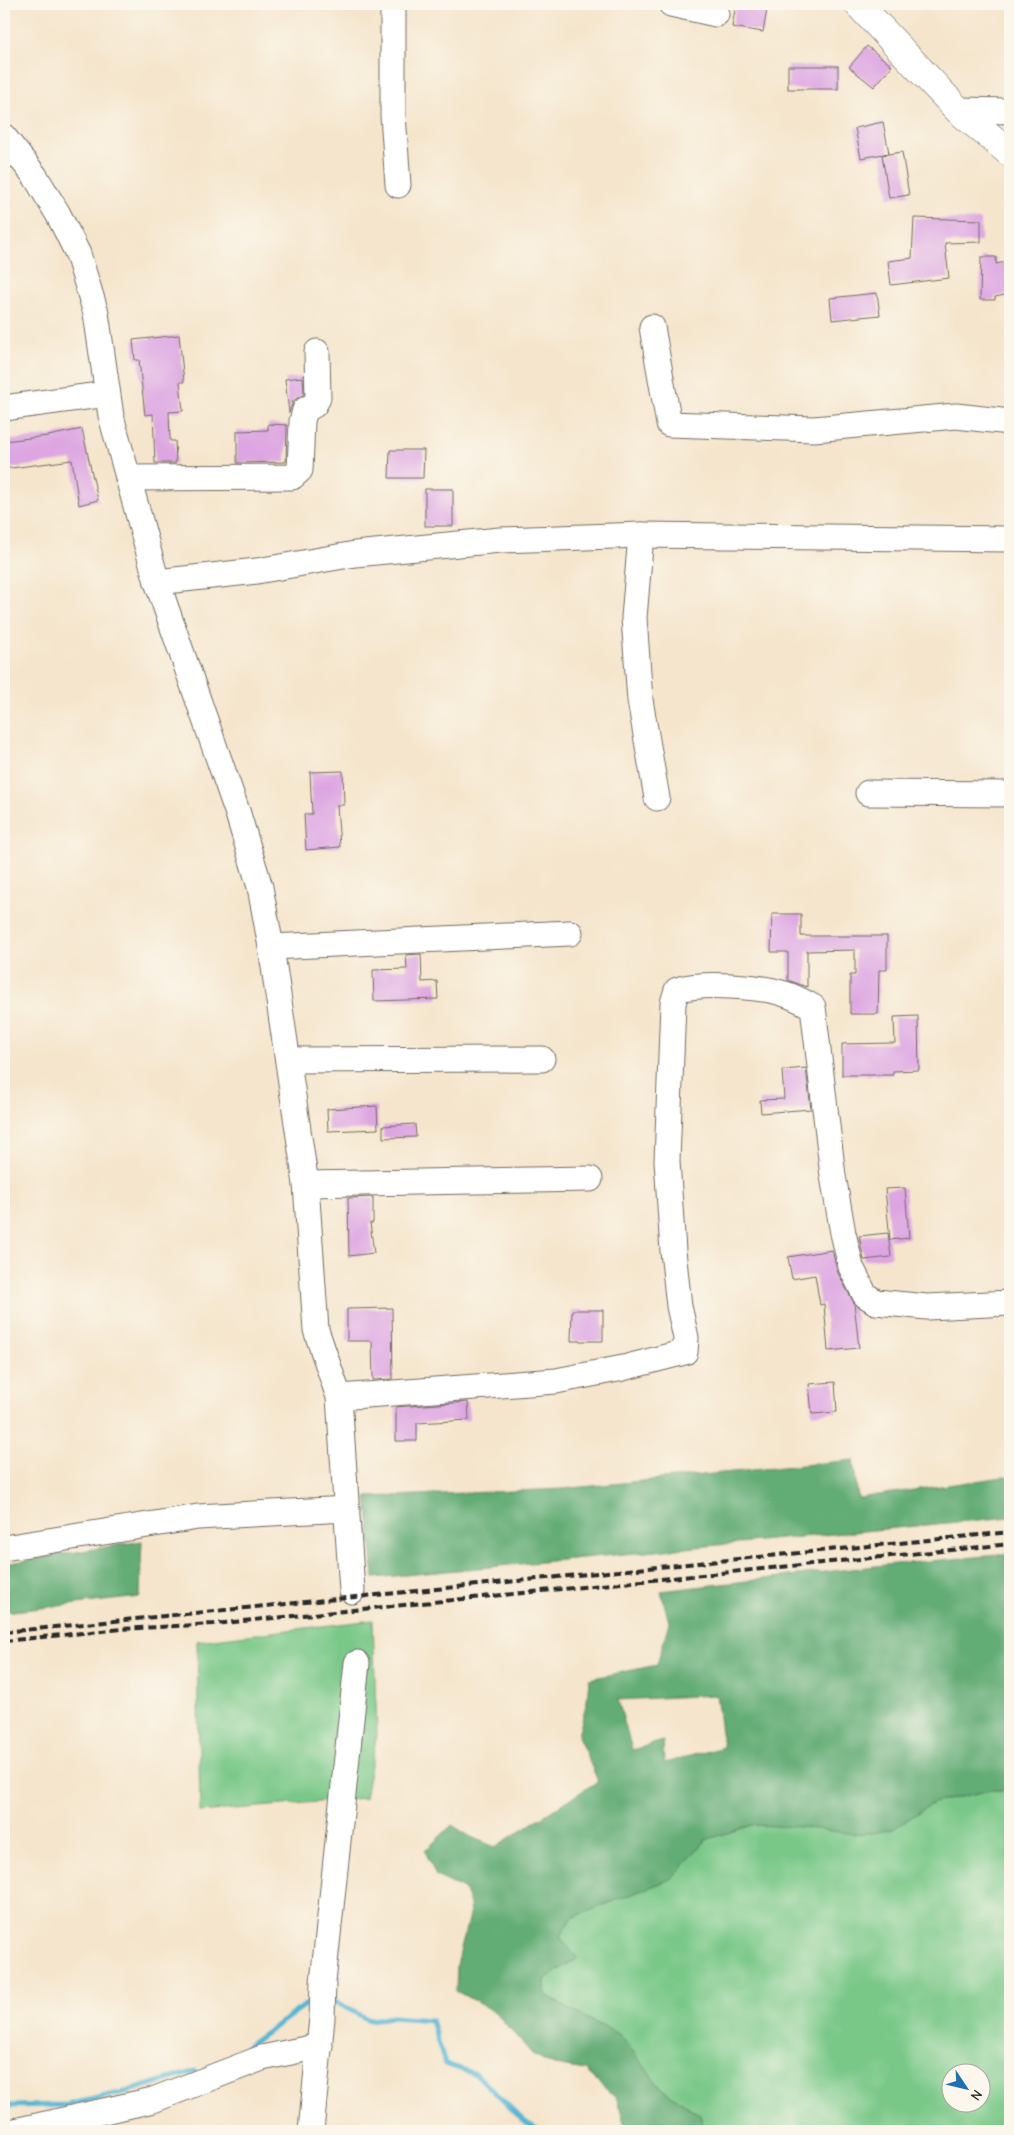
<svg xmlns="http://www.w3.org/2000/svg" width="1014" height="2135" font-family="'Comic Neue',sans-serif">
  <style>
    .green { fill: #79c888; stroke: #527a5a; fill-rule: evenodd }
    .forest { fill: #62ac74; stroke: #466c50; fill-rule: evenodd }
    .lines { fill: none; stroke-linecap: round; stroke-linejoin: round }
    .stream { stroke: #54b5d3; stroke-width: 5 }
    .building { fill: #dda5e2 }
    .minor-casing { stroke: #726c63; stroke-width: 27 }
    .major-casing { stroke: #726c63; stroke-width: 29 }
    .minor { stroke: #fff; stroke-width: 25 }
    .major { stroke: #fff; stroke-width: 28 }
    .rail { stroke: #2b2b2b; stroke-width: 4; stroke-dasharray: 8 4; stroke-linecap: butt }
  </style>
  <rect width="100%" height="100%" fill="#fbf7ec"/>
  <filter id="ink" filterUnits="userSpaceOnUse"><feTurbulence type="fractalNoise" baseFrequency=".02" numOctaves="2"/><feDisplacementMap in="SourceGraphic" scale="10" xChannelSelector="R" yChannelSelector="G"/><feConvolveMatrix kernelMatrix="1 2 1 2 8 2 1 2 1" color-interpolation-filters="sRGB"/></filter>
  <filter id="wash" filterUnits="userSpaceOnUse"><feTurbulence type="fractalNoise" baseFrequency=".0096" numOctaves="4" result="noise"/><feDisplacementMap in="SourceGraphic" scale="20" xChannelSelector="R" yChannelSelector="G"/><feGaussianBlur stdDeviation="1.12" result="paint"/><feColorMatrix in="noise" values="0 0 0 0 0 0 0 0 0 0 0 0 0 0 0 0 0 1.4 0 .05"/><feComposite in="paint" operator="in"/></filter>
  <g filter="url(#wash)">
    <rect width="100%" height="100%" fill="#f5e5cc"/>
    <!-- green -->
    <g class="green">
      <polygon points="373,1620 377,1733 365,1798 200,1812 197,1641"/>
      <path d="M 991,1790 L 1010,1790 L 1010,2131 L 704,2131 L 700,2115 L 661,2088 L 620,2035 L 566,2008 L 545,1994 L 545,1979 L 576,1958 L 560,1937 L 571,1918 L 673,1878 L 705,1840 L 752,1825 L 893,1829 L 933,1803 ZM 952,2072 L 982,2072 L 982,2102 L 952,2102 Z"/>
    </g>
    <!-- forest -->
    <g class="forest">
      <polygon points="853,1460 858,1498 1010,1476 1010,1517 374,1578 367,1497 562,1489"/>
      <polygon points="142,1541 140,1597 4,1612 4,1564"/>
      <path d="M 1010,1554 L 1010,1790 L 991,1790 L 933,1803 L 893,1829 L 862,1835 L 799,1827 L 752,1825 L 705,1840 L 673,1878 L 571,1918 L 560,1937 L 577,1958 L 545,1979 L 545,1994 L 566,2008 L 620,2035 L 661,2088 L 700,2115 L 704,2131 L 632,2131 L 625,2126 L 617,2099 L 585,2070 L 554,2065 L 532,2054 L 495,2012 L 456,1991 L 457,1965 L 471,1907 L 464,1889 L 436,1876 L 425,1851 L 452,1825 L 471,1837 L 495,1847 L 598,1781 L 578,1736 L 587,1701 L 589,1679 L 657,1665 L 669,1622 L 661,1591 L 884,1565 ZM 716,1695 L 723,1747 L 664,1763 L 663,1741 L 632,1750 L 618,1700 Z"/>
    </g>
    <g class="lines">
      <!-- stream -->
      <g class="stream">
        <polyline points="329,2001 334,2001 369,2020 393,2017 431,2020 445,2064 476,2074 525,2122 540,2131"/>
        <polyline points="230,2059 308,2003 316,2003"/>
        <polyline points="4,2106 67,2105 128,2091 196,2071"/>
      </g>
    </g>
    <g id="blocks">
      <!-- building -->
      <g class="building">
        <polygon points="736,4 768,4 763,32 732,27"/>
        <polygon points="867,46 892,66 874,87 849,67"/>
        <rect x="788" y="66" width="50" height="23"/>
        <polygon points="883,122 889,153 861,158 855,128"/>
        <polygon points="902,152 909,195 889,198 882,155"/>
        <polygon points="914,218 981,220 981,242 945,243 949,278 891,285 888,261 912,258"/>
        <polygon points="981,257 996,257 996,264 1010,261 1010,294 995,297 995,300 980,300"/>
        <polygon points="877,293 880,315 832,320 830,298"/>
        <polygon points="179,335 184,382 180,382 183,411 169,412 170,441 175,441 176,463 155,463 153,414 145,415 139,360 135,360 133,340"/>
        <polygon points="303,377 304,394 293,401 289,413 285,379"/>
        <polygon points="268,424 287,425 286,462 237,463 237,431 268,430"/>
        <polygon points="82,429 98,500 79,505 72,460 4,469 4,441 48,436"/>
        <polygon points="390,450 424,450 423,478 389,478"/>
        <rect x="425" y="489" width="28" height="37"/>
        <polygon points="343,771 344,805 337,805 340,847 306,850 304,814 312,814 310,772"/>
        <polygon points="772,914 801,914 801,936 887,936 887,970 879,970 878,1014 850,1014 850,975 855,975 855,950 807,951 807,987 788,980 788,952 771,952"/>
        <polygon points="421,954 422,982 437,981 438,999 374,1001 373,970 407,969 406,955"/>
        <polygon points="918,1016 919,1070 893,1071 893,1075 842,1075 842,1044 895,1043 894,1017"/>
        <polygon points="806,1068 811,1109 761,1113 760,1100 784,1099 782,1070"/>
        <polygon points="377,1106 378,1129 328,1131 327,1109"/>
        <polygon points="415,1124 416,1137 383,1138 383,1126"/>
        <polygon points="905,1188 909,1238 890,1240 885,1189"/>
        <polygon points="373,1197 373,1223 370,1223 374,1253 349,1256 348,1198"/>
        <polygon points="888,1233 891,1257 864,1260 859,1236"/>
        <polygon points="832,1250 838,1273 854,1303 859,1348 828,1351 824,1304 820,1305 815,1275 792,1279 788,1257"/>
        <polygon points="392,1308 393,1379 373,1380 372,1341 347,1341 347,1309"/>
        <polygon points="572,1310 603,1310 603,1341 571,1341"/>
        <polygon points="835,1382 837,1412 812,1414 809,1384"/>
        <polygon points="468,1402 469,1420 417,1423 417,1441 396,1441 396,1407"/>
      </g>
    </g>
  </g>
  <g filter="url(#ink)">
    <use href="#blocks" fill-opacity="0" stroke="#726c63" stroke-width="1"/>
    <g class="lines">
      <!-- minor casing -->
      <g class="minor-casing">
        <g id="minor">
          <polyline points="393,4 393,115 398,185"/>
          <polyline points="671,4 716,14"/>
          <polyline points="958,110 1010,111"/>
          <polyline points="4,137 35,176 58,214 78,254 96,313 111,416 157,582 238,814 260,887 271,947 306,1184 316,1330 339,1397 352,1591"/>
          <polyline points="652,327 669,424 814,429 956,416 1010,422"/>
          <polyline points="4,408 107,394"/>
          <polyline points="128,478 292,477 300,470 302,421 305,410 314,405 318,398 317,352"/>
          <polyline points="641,535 634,618 640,700 657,798"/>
          <polyline points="157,582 257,571 355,554 500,540 641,535 1010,539"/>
          <polyline points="868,793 1010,794"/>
          <polyline points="271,947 570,933"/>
          <polyline points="289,1060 542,1059"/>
          <polyline points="306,1184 590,1179"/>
          <path d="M 339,1397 L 556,1381 L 623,1368 L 685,1352 L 686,1338 L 679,1306 L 673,1251 L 667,1161 L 673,1003 L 677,990 C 701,982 761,986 785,994 C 795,997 804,1002 813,1007 L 833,1176 L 843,1233 L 851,1267 L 865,1295 L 876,1302 L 927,1307 L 1010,1303"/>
          <polyline points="4,1548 198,1517 347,1509"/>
          <polyline points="15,2131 153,2100 262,2058 320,2046"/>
          <polyline points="311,2131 322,2018 323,1982 357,1663"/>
        </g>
      </g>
      <!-- major casing -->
      <g class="major-casing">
        <polyline id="major" points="858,4 958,110 1010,153"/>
      </g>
      <!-- minor -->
      <use href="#minor" class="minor"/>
      <!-- major -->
      <use href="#major" class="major"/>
      <!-- rail -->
      <g class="rail">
        <polyline points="4,1632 1010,1532"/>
        <polyline points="4,1641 121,1629 214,1624 1010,1544"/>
      </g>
    </g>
  </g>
  <!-- margin -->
  <rect width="1014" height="2135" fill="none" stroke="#fbf7ec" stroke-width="20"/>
  <!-- north arrow -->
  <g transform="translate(966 2088) rotate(125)"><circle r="24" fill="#fbf7ec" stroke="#a8a59f"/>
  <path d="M0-4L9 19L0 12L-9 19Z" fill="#1f6fb2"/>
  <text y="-8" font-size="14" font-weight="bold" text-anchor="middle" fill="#2b2b2b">N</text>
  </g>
</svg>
